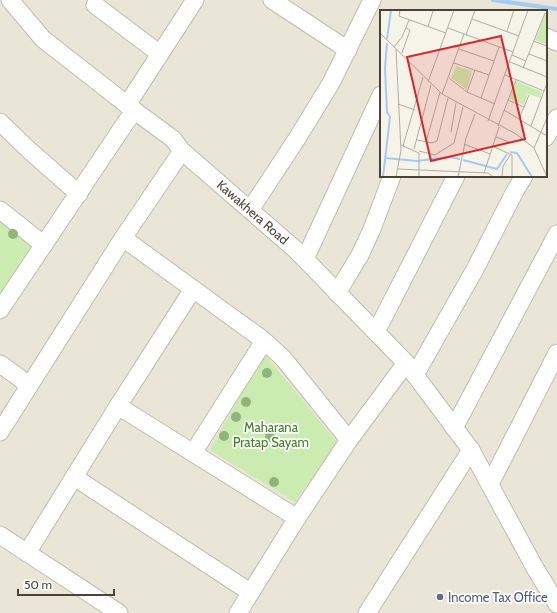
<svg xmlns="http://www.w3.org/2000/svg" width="557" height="613" font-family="Cabin,sans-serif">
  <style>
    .residential { fill: #eae6d7; fill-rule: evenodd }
    .green { fill: #cbecb0 }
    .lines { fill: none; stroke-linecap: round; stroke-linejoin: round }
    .stream { stroke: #a3ccf5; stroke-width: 4 }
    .minor-casing { stroke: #c2bcab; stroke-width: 19 }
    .minor { stroke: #fff; stroke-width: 17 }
    .tree { fill: #91b47d }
    .service-dot { fill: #5c6f8a; stroke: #fff; stroke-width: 1.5 }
    .labels { text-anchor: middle; stroke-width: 3.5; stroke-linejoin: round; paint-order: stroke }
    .street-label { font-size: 13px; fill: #4a4437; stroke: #fff }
    .park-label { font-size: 13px; fill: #3f8125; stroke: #fff }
    .service-label { font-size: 13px; fill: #4e5e75; stroke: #fff; text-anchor: start }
    .inset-river { fill: none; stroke: #a3ccf5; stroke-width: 2 }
    .inset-road { fill: none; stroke: #b1ada2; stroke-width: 1 }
    .view { fill: #d62828; fill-opacity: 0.15; stroke: #d62828; stroke-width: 2 }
    .inset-edge { fill: none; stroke: #4a4437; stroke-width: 2 }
  </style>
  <rect width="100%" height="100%" fill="#f6f3e9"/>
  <!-- residential -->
  <path class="residential" d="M 0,0 L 557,0 L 557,613 L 0,613 ZM 381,11 L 546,11 L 546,176 L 381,176 Z"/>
  <!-- green -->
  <g class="green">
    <polygon points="0,222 33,249 0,298"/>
    <polygon points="264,353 337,442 295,502 210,450"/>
  </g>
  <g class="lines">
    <!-- stream -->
    <polyline class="stream" points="493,0 557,9"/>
    <!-- minor casing -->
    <g class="minor-casing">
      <g id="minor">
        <polyline points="10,0 43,39 135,111 173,139 182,151 297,251 406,363 471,450 535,568 557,604"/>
        <polyline points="272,0 348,50"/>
        <polyline points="95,5 160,54"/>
        <polyline points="546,37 557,42"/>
        <polyline points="127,105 195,0"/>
        <polyline points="0,122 30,151 79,194"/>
        <polyline points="546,137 557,118"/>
        <polyline points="0,210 44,245"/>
        <polyline points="250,210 298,137 331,83 372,0"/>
        <polyline points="123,238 262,339 283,358 349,440"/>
        <polyline points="305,259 381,95"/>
        <polyline points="337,293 360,255 372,229 392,176"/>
        <polyline points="0,310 126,122 135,111"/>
        <polyline points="376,332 456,176"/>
        <polyline points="0,364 17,376 29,386"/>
        <polyline points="415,375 474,271 514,193 524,176"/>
        <polyline points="118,406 297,518"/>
        <polyline points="454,428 557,234"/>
        <polyline points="0,432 123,238 182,151"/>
        <polyline points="193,453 264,341"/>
        <polyline points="74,477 250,592"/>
        <polyline points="490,484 557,353"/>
        <polyline points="0,535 119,613"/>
        <polyline points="27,553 118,406 193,289"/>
        <polyline points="238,613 297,518 349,440 406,363"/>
        <polyline points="367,613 471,450"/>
      </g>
    </g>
    <!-- minor -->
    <use href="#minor" class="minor"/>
  </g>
  <!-- trees -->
  <g class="tree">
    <circle cx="13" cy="234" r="5"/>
    <circle cx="267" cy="373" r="5"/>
    <circle cx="246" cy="402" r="5"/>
    <circle cx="236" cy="417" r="5"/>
    <circle cx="224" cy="436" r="5"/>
    <circle cx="270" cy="437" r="5"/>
    <circle cx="274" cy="482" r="5"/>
  </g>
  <!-- markers -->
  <circle class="service-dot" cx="440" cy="597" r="4"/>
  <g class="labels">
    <!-- street labels -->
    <g class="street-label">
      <text transform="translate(253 212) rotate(41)" y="5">Kawakhera Road</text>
    </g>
    <!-- park labels -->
    <g class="park-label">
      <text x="271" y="432">Maharana<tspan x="271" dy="15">Pratap Sayam</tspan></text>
    </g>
    <!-- service labels -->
    <g class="service-label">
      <text x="448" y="602">Income Tax Office</text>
    </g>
  </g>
  <!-- overview -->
  <g transform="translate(380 10)">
    <rect width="167" height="167" fill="#f6f3e9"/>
    <path d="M 165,5 L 167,5 L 167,35 L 155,30 ZM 76,56 L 92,61 L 87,80 L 71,68 ZM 136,71 L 162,82 L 161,88 L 148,84 L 144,95 L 130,89 Z" fill="#cbecb0"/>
    <path class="inset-river" d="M 7,29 L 11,0M 130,142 L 137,143 L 152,167M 5,148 L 37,151 L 70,147 L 80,149M 83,150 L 117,159 L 127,144M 3,167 L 10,107 L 7,102 L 5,58 L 7,33"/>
    <path class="inset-road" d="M 20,0 L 19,6 L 66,23M 92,9 L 139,26M 48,17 L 53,1 L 51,0M 68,18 L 133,42M 127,21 L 134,0M 0,23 L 62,84 L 136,124 L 154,138 L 167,167M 86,25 L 95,0M 153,31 L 167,36M 0,35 L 0,113M 14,37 L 22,27 L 29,10M 79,39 L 114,51M 22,43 L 30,20 L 26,18M 149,44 L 167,51M 132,45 L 146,51M 130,52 L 167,67M 74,53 L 109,65M 143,58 L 165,3 L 167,4M 125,65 L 164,81M 69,68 L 87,82 L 115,94M 48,72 L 74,0M 87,82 L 95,60M 62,84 L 84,24M 101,88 L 119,37M 128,90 L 144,97 L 149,85M 18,94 L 35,100M 124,100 L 167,126M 139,108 L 144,97M 108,111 L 148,0M 118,116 L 136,70M 151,116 L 167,73M 71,122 L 76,93M 116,127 L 129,132M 37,130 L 52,133 L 57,131 L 68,88M 46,132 L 60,82M 84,134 L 110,144M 21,135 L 39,143 L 39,167M 23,136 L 43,67M 112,136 L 132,145 L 132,167M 154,138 L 167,108M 34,139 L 51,75M 39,141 L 55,145 L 74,133 L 83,97M 18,159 L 108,163 L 113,167M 104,163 L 119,117M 16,167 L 21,140 L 16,39M 78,167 L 86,128 L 95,104M 122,167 L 123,156 L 131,144"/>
    <path class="view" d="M 121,26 L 145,129 L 51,151 L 27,47 Z"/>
    <rect width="167" height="167" class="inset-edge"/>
  </g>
  <!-- scale -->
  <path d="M18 589v6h96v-6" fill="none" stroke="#4a4437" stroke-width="2"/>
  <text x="24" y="589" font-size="12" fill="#4a4437" stroke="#ffffff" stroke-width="3" paint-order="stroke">50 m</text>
</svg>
